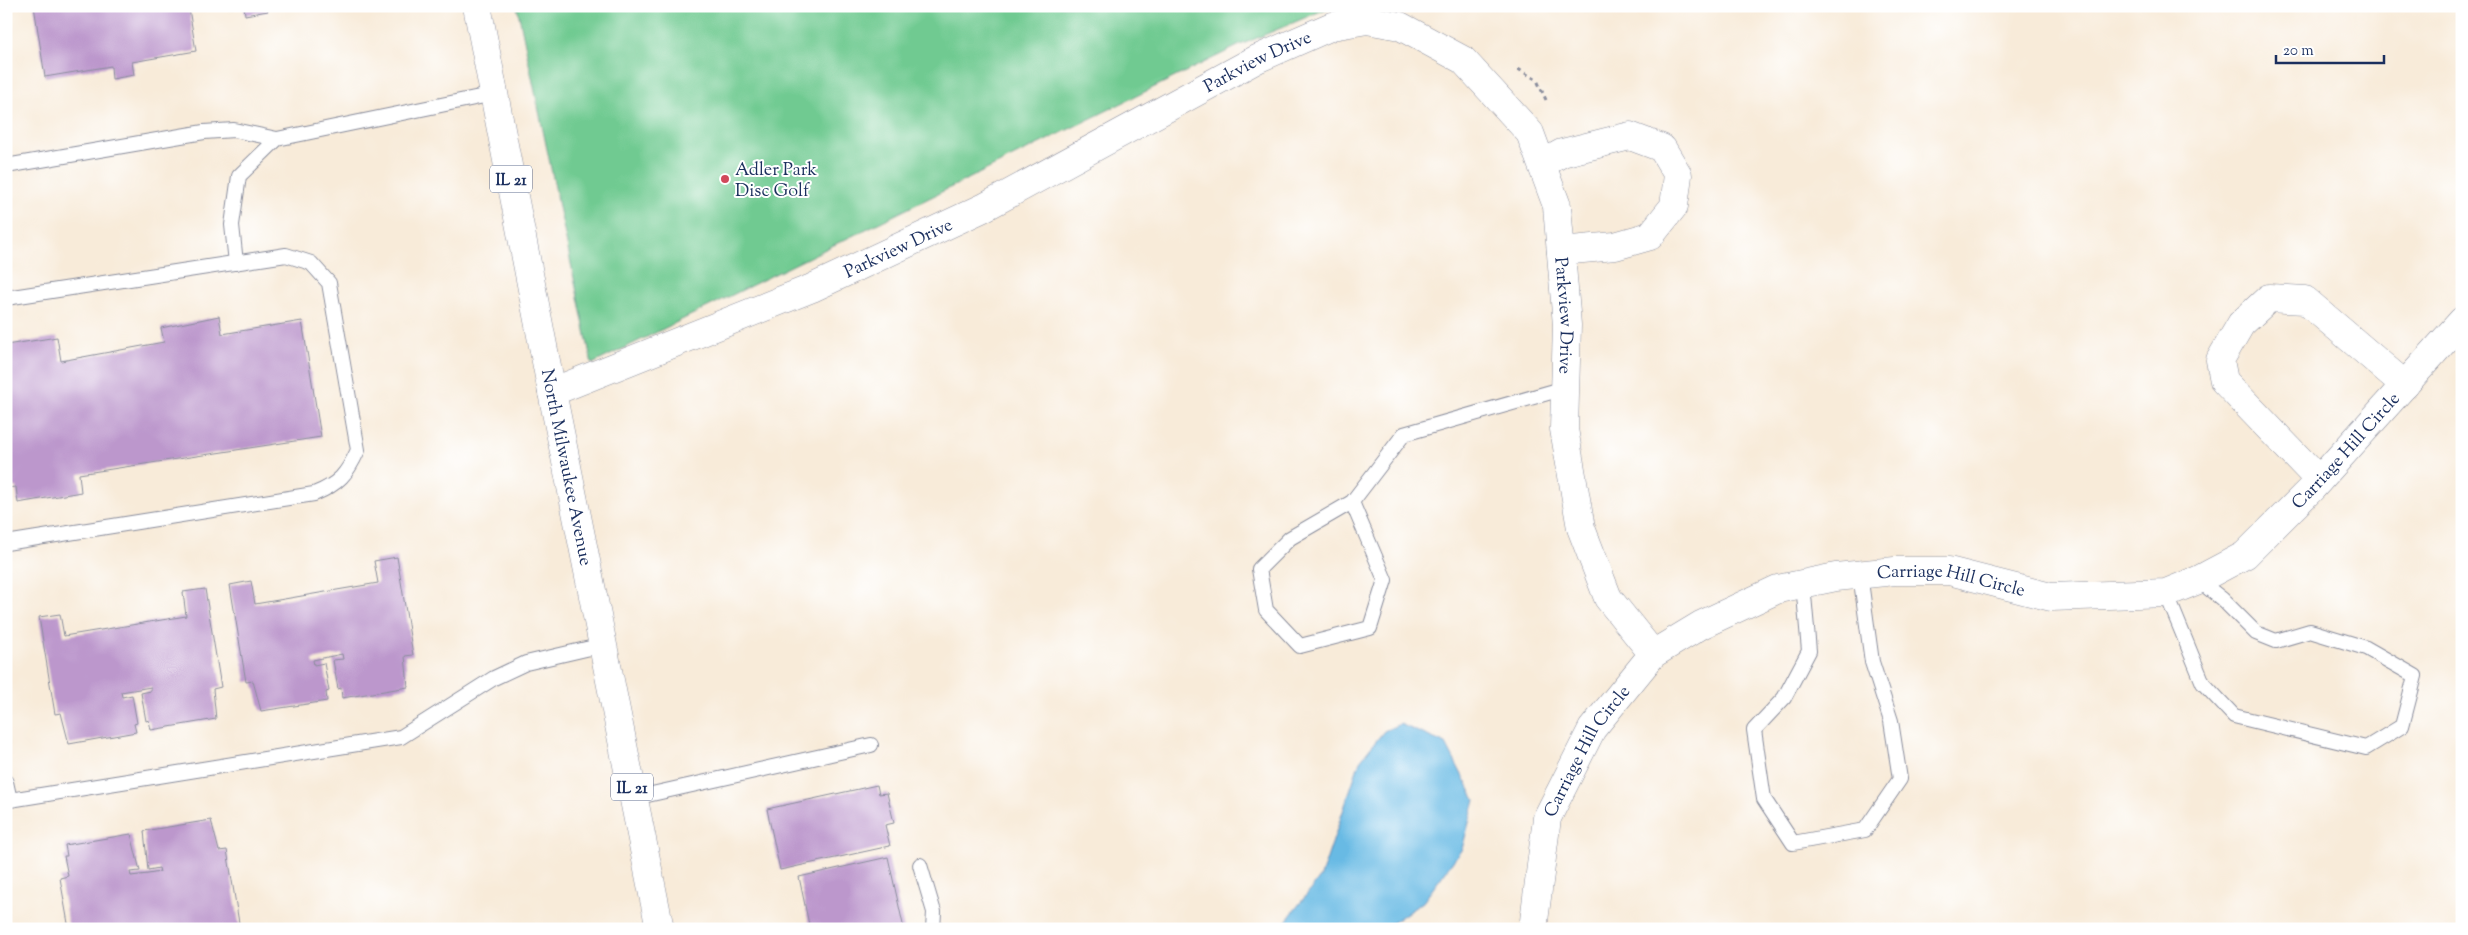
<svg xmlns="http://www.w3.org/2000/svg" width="2468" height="935" font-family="'Sorts Mill Goudy',serif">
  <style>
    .green { fill: #70ca91; stroke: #467c78 }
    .water { fill: #68bae4; stroke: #4274a1 }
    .building { fill: #bc97cc }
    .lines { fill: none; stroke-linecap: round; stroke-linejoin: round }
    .lane-casing { stroke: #8a8d9c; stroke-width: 16 }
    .street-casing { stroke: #8a8d9c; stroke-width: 29 }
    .primary-casing { stroke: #8a8d9c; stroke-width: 29 }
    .path { stroke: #8a8d9c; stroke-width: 3; stroke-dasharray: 4 4; stroke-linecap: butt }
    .lane { stroke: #fff; stroke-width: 14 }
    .street { stroke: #fff; stroke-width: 28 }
    .primary { stroke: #fff; stroke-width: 28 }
    .poi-dot { fill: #d1495b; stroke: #fff; stroke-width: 2 }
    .labels { text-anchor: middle; stroke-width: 4; stroke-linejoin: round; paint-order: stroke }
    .shield { fill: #fff; stroke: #5f6d8e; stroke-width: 1 }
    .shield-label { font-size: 16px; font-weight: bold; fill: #1b2f5e }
    .street-label { font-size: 18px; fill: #1b2f5e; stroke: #fff }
    .poi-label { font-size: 18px; fill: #1b2f5e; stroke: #fff; text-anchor: start }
  </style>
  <rect width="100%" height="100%" fill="#fff"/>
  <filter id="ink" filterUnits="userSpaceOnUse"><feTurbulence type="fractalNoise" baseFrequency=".02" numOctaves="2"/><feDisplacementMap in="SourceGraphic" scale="10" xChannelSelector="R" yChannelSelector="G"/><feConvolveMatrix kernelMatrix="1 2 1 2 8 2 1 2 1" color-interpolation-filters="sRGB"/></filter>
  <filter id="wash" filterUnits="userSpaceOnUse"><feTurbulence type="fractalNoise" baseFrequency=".0096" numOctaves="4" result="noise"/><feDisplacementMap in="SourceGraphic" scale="20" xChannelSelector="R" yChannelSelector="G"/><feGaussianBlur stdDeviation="1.12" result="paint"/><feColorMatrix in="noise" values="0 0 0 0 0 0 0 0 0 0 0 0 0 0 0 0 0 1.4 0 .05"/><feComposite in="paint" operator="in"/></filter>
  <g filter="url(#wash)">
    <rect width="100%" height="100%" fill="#f8ebd9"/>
    <!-- green -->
    <polygon class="green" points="517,6 1333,6 1238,46 592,364"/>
    <!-- water -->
    <polygon class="water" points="1400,724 1446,744 1475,800 1462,849 1423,902 1383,929 1280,929 1321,876 1360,761 1384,731"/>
    <g id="blocks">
      <!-- building -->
      <g class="building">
        <polygon points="34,6 198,6 189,9 196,51 132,62 134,75 112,79 111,66 45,77"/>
        <polygon points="244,6 267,6 268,11 245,15"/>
        <polygon points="219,316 222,334 302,321 321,437 79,474 81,492 18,503 16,487 6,488 6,345 57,337 61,361 164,342 161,328"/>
        <polygon points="397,557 413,655 405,656 408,687 342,698 341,688 338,689 333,660 343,659 342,654 313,660 314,665 324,663 329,691 326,692 327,701 261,711 253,681 246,682 230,585 251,581 255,604 378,583 374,561"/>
        <polygon points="205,589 221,687 213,689 216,719 151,730 149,720 146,721 141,693 151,691 151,687 121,692 122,697 132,695 137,723 134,724 136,732 69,744 61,713 55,714 39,617 60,614 64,636 186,616 183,592"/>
        <polygon points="877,785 879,794 887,793 894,823 885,825 890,846 780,870 767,809"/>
        <polygon points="211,820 219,851 227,850 240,929 69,929 60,878 68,876 64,856 67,856 65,845 131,834 140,871 130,872 131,876 148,874 160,872 159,868 148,870 144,831"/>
        <polygon points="888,857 904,929 810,929 799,877"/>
      </g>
    </g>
  </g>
  <g filter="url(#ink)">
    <use href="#blocks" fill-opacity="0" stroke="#8a8d9c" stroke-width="1"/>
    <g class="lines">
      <!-- lane casing -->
      <g class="lane-casing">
        <g id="lane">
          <polyline points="6,166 204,132 234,130 277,139"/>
          <polyline points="236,263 232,225 239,176 277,139 494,94"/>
          <path d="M 6,298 L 286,255 L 311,263 L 329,283 L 358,450 C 347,474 339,484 314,494 L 6,543"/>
          <polyline points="1352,502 1385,580 1370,628 1300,646 1266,610 1259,569 1290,538 1352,502 1404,434 1565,388"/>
          <polyline points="1803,584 1809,651 1784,698 1754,730 1764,799 1793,843 1865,830 1900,779 1891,721 1872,662 1860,574"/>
          <polyline points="2166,593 2203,683 2234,716 2366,748 2402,726 2415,676 2366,648 2310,631 2276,641 2256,633 2222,599 2198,580"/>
          <polyline points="6,782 10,800 401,737 494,678 526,663 603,645"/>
          <polyline points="634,798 871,745"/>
          <polyline points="920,865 934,912 933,929"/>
        </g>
      </g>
      <!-- street casing -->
      <g class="street-casing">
        <g id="street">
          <polyline points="1542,164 1562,153 1630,136 1662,148 1678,175 1674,206 1650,236 1615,246 1561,251"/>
          <path id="s1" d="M 552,392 L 812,288 L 983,208 L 1257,59 L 1332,26 L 1367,20 L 1400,26 L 1463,60 L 1530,133 L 1557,206 L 1567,325 L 1564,429 L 1581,528 L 1608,598 L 1653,654"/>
          <polyline points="2319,480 2224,381 2220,360 2241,324 2269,298 2305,300 2405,385"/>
          <path id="s2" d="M 1533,929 L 1547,818 L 1592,729 L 1653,654 L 1701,625 L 1778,589 L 1836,577 L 1895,571 L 1949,571 L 2051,597 L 2166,593 L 2198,580 L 2245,555 L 2313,487 L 2462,321"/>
        </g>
      </g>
      <!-- primary casing -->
      <g class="primary-casing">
        <g id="primary">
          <path id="s3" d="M 477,6 L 552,392 L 660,929"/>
        </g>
      </g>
      <!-- path -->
      <polyline class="path" points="1518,69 1537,80 1546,100"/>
      <!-- lane -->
      <use href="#lane" class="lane"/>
      <!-- street -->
      <use href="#street" class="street"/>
      <!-- primary -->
      <use href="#primary" class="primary"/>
    </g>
  </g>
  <!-- markers -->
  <circle class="poi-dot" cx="725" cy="179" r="5"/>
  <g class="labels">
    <!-- shield labels -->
    <g class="shield">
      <rect x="490" y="165.5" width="42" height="27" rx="4"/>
      <rect x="611" y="773.5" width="42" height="27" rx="4"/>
    </g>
    <g class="shield-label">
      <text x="511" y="185">IL 21</text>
      <text x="632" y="793">IL 21</text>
    </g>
    <!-- street labels -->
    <g class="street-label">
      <text dy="6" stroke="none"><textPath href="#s1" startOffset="780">Parkview Drive</textPath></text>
      <text dy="6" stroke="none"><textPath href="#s1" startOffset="375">Parkview Drive</textPath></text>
      <text dy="6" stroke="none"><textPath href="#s1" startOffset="1290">Parkview Drive</textPath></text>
      <text dy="6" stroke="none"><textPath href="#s2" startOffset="1075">Carriage Hill Circle</textPath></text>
      <text dy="6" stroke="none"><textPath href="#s3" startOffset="470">North Milwaukee Avenue</textPath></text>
      <text dy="6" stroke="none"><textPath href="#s2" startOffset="625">Carriage Hill Circle</textPath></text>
      <text dy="6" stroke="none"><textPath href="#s2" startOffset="190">Carriage Hill Circle</textPath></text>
    </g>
    <!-- poi labels -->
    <g class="poi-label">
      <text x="735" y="175">Adler Park<tspan x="735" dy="21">Disc Golf</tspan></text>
    </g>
  </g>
  <!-- margin -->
  <rect width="2468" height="935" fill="none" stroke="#fff" stroke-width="25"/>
  <!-- scale -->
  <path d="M2276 55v8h108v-8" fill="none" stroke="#1b2f5e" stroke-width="2.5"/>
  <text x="2283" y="55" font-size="15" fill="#1b2f5e" stroke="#ffffff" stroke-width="4" paint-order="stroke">20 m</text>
</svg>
